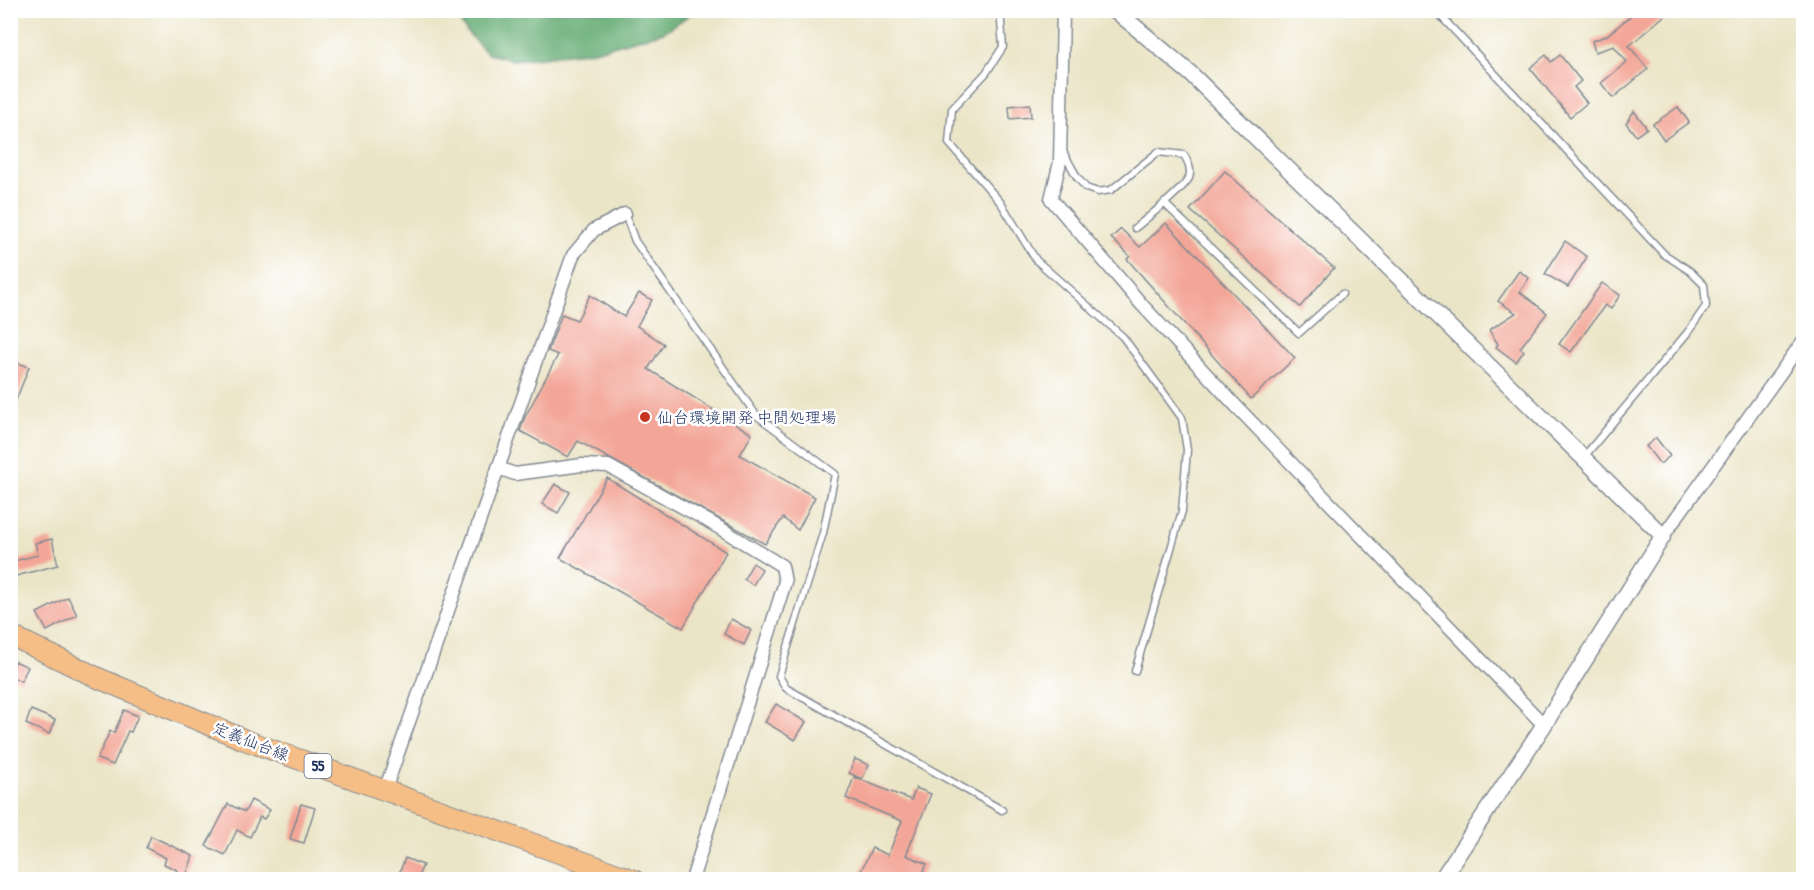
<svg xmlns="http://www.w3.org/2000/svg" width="1814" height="890" font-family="'Patrick Hand','Klee One',sans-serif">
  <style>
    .forest { fill: #66ad74; stroke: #406e69; stroke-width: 1.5 }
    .building { fill: #f3a697 }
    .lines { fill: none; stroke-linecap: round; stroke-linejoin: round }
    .service-casing { stroke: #838a92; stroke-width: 9 }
    .minor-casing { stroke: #838a92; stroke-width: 15 }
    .tertiary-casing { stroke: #838a92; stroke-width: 18 }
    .primary-casing { stroke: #838a92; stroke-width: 22 }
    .service { stroke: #fff; stroke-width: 6 }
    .minor { stroke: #fff; stroke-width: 12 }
    .tertiary { stroke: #fff; stroke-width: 15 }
    .primary { stroke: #f6be87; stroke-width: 20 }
    .poi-dot { fill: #c8321e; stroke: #fff; stroke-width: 2 }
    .labels { text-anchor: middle; stroke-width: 5; stroke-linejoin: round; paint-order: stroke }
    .shield { fill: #fff; stroke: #5f6d8e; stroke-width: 1.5 }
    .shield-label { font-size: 15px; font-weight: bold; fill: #1b2f5e }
    .poi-label { font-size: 16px; fill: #1b2f5e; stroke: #fff; text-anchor: start }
    .street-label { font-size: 16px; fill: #1b2f5e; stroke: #fff }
  </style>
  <rect width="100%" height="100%" fill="#fff"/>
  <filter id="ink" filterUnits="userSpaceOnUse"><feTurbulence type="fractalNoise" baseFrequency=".0167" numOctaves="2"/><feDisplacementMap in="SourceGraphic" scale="12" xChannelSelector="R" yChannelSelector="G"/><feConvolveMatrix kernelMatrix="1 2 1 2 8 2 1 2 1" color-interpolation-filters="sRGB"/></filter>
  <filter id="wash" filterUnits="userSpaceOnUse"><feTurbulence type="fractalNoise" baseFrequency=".008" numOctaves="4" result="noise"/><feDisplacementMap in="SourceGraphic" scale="24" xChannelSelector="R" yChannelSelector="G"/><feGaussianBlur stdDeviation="1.35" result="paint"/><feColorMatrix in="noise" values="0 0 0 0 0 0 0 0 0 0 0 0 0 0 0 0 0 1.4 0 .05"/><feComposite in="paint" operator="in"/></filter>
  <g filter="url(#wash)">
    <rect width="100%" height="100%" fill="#ebe5c7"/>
    <!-- forest -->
    <polygon class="forest" points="452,11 695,11 664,32 594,51 514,60 488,54 468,33"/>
    <g id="blocks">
      <!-- building -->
      <g class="building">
        <polygon points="1638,10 1671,10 1629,46 1648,69 1613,98 1601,83 1627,62 1614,46 1595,52 1592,41 1606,36"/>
        <polygon points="1546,55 1551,62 1560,55 1581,81 1574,87 1587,103 1570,117 1530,68"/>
        <polygon points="1030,104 1031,117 1010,119 1009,106"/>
        <polygon points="1678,107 1689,122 1664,140 1653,124"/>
        <polygon points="1634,111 1647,128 1636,136 1626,123"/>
        <polygon points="1225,171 1334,268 1300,307 1190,210"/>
        <polygon points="1166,223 1295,358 1251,399 1127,259 1130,256 1111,238 1121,229 1140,247"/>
        <polygon points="1565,241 1587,257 1568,287 1545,274"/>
        <polygon points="1519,271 1529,278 1520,292 1547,313 1520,348 1524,351 1516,362 1496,347 1498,344 1489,330 1516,313 1498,301"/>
        <polygon points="1602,283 1620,295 1611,309 1605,305 1571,352 1559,344"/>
        <polygon points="639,293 652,300 637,326 664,344 648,369 752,434 740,455 815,497 798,530 783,518 765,544 578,441 568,457 520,431 525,417 558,355 548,351 562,314 577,320 590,295 624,317"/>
        <polygon points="10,360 29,367 11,413 10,413"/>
        <polygon points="1656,438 1670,456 1660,464 1646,446"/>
        <polygon points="607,478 726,552 683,628 560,558"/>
        <polygon points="555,484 570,492 558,513 542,504"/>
        <polygon points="52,539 58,565 12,577 10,562 38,555 35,543"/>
        <polygon points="753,563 762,569 753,585 744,579"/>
        <polygon points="68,597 77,615 47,631 37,613"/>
        <polygon points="731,619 751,630 744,645 724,634"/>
        <polygon points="15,661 28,667 21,681 10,676 10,670"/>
        <polygon points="776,704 806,722 795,740 765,722"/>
        <polygon points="31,710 55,720 49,734 26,724"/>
        <polygon points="124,710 138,716 131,732 128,731 113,765 97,759 110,731 114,733"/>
        <polygon points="855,759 869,765 862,779 849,773"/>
        <polygon points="854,777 911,800 916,788 931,794 906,855 927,864 920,879 857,879 872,848 888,855 902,821 846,798"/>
        <polygon points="251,800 270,810 264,819 260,817 250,837 237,830 225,855 206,846 228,804 245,812"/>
        <polygon points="301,804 315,808 304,843 290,839"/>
        <polygon points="151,836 193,856 185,879 175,877 177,870 164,864 166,858 146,848"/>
        <polygon points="405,858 423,865 417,879 397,879"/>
      </g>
    </g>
  </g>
  <g filter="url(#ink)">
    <use href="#blocks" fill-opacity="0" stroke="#838a92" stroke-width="1.5"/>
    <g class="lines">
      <!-- service casing -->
      <g class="service-casing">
        <g id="service">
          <polyline points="1000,10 1003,47 986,73 952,109 949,143 1001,203 1036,260 1123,337 1182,418 1187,450 1182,511 1135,671"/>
          <polyline points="1435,10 1664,254 1690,271 1704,285 1706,306 1688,332 1583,458"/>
          <path d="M 1062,150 L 1077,177 L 1086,188 L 1098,192 L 1111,190 L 1158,152 L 1184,155 C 1188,162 1192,169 1189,178 C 1183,190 1147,218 1135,228"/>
          <polyline points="1164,203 1299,333 1342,294"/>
          <polyline points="625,214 635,241 756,415 835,474 823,533 779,676 786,688 1002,810"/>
        </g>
      </g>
      <!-- minor casing -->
      <g class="minor-casing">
        <g id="minor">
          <polyline points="1063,10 1060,162 1051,199 1143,306 1235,405 1544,725"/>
          <polyline points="498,468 515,474 582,465 608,466 708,521 782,566 785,582 692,880"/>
          <polyline points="1663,536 1804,340"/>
          <polyline points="385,790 573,255 594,230 625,214"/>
        </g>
      </g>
      <!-- tertiary casing -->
      <g class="tertiary-casing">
        <polyline id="tertiary" points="1115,10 1191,74 1663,536 1544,725 1441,880"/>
      </g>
      <!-- primary casing -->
      <g class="primary-casing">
        <polyline id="primary" points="10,635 98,678 245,740 634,880"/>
      </g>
      <!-- service -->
      <use href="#service" class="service"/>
      <!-- minor -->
      <use href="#minor" class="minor"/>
      <!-- tertiary -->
      <use href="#tertiary" class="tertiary"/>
      <!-- primary -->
      <use href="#primary" class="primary"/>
    </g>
  </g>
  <!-- markers -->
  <circle class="poi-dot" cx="645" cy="417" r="6"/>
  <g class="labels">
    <!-- shield labels -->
    <rect class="shield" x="304.5" y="754" width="27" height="24" rx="4.5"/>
    <g class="shield-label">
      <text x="318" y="771">55</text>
    </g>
    <!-- poi labels -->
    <g class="poi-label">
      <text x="657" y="423">仙台環境開発 中間処理場</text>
    </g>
    <!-- street labels -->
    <g class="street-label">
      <text transform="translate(251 741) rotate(21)" y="6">定義仙台線</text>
    </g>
  </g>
  <!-- margin -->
  <rect width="1814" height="890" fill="none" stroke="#fff" stroke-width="36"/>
</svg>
